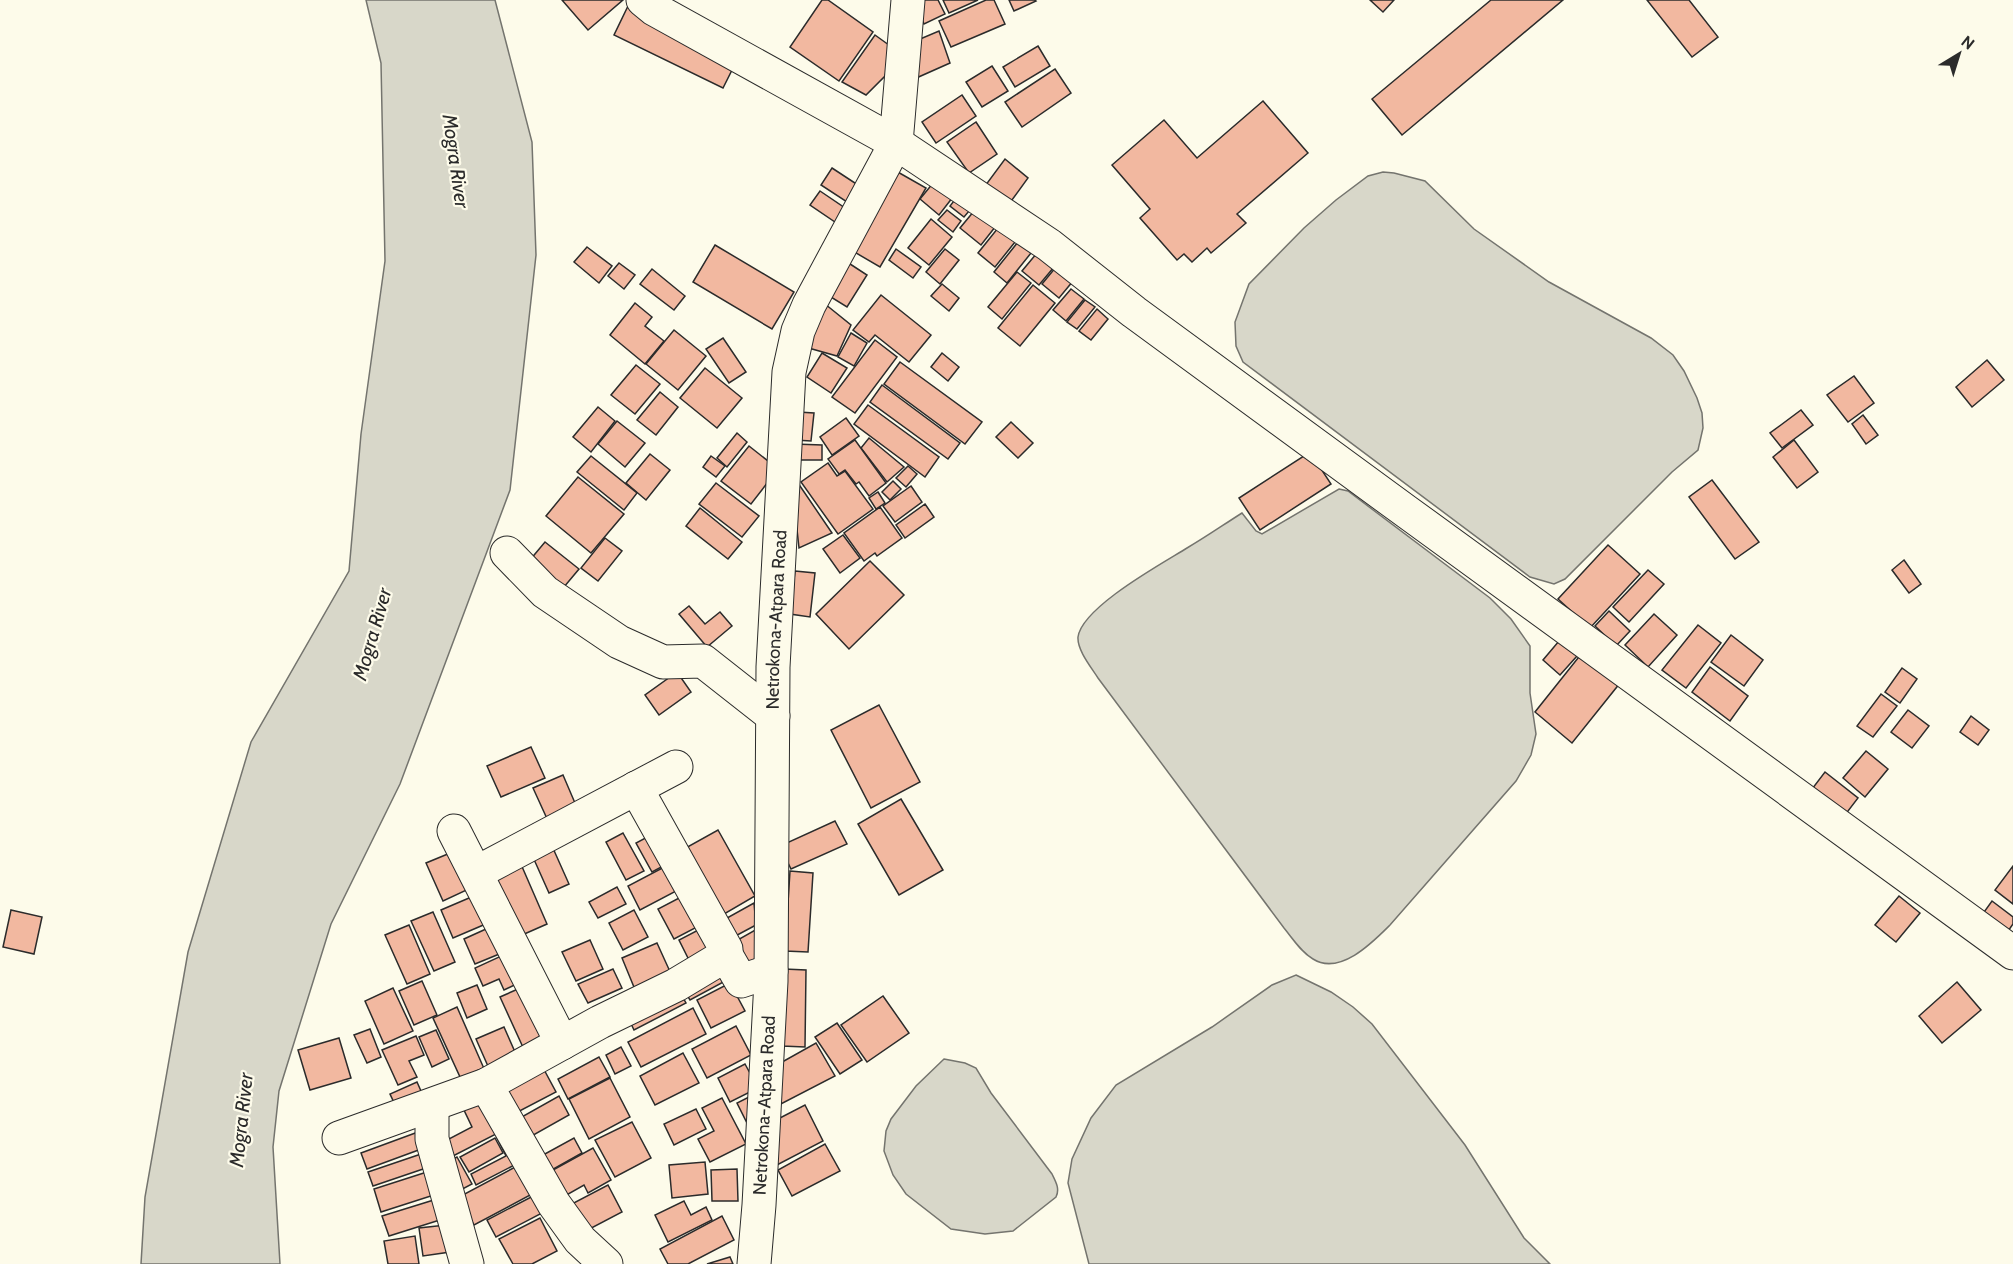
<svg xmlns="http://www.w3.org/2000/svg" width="2013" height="1264" font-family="Cabin,sans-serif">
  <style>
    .water { fill: #d8d7c9; stroke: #74746e; stroke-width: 1.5 }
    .building { fill: #f2b8a0; stroke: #2b2b2b; stroke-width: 1.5 }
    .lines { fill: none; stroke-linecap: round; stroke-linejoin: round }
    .minor-casing { stroke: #2b2b2b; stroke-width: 35 }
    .minor { stroke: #fdfbea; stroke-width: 33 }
    .labels { text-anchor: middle; stroke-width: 4.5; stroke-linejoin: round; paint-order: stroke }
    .street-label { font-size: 18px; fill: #2b2b2b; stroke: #fdfbea }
    .water-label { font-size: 20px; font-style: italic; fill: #2b2b2b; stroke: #fdfbea }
  </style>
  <rect width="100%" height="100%" fill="#fdfbea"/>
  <!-- water -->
  <g class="water">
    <polygon points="366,0 495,0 532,142 536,255 510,490 400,784 331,924 279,1091 273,1147 280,1264 141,1264 145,1197 188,952 251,742 349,571 361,434 385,261 381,63"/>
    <polygon points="1383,172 1394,173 1425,181 1474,229 1549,282 1651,338 1673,355 1684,371 1697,398 1702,413 1703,428 1698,450 1672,472 1565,579 1554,584 1530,577 1243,362 1236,346 1235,322 1249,284 1304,228 1336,200 1368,176"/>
    <path d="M 1339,489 L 1348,491 L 1490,598 L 1511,619 L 1530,646 L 1530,693 L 1536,734 L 1531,755 L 1516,781 L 1390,925 C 1373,942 1340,976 1313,959 C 1301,952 1293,939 1284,928 L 1098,678 C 1091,667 1077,650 1078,637 C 1082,607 1163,563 1187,548 C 1206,537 1223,525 1242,513 L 1256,531 L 1262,534 Z"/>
    <polygon points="1296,975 1331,992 1353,1007 1372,1024 1465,1145 1524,1238 1550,1264 1089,1264 1068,1183 1072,1159 1091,1118 1116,1085 1212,1027 1272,985"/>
    <path d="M 944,1059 L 965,1063 L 976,1068 L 991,1093 L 1052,1174 C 1056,1182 1060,1189 1056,1197 L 1013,1231 L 985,1234 L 951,1229 L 906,1194 L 893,1175 L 884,1151 L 886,1131 L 891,1119 L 916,1086 Z"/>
  </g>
  <!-- building -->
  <g class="building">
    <polygon points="562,0 623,0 588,30"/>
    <polygon points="822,0 828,0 873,32 839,81 790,47"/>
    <polygon points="914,0 938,0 945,14 924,24"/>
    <polygon points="943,0 978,0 949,13"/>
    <polygon points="986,0 994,0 1005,24 951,47 939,21"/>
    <polygon points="1009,0 1035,0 1036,1 1014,11"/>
    <polygon points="1370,0 1394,0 1383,12"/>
    <polygon points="1491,0 1563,0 1402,135 1372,99"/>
    <polygon points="1647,0 1689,0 1718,37 1692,57"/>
    <polygon points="629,4 738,58 723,88 614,35"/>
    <polygon points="939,31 950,63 914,79 913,42"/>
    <polygon points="875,35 893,48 885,76 866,95 842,82"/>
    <polygon points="1038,46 1050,66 1015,87 1003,67"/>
    <polygon points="992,66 1008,91 982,107 966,82"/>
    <polygon points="1055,69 1071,93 1022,127 1005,102"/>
    <polygon points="962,95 976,116 936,143 922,122"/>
    <polygon points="1263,101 1308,153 1237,214 1246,223 1211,253 1207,248 1192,262 1184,254 1177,260 1140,218 1150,209 1112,165 1164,120 1197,158"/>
    <polygon points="976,122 997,154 969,173 947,142"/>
    <polygon points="1005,159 1028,178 1009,204 985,186"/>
    <polygon points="832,168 858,185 847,202 821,185"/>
    <polygon points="896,171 926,188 880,267 851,250"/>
    <polygon points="938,177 956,193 939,215 920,199"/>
    <polygon points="820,191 845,208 835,222 810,205"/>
    <polygon points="960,193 975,204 964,217 950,206"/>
    <polygon points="979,205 999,222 981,245 960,228"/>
    <polygon points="947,210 961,221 953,232 938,220"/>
    <polygon points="931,219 952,237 929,265 908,248"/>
    <polygon points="1002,223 1019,237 995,267 978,253"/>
    <polygon points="1022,237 1035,248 1007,283 994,272"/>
    <polygon points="715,245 794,292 772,329 693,282"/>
    <polygon points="587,247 612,266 599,283 574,262"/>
    <polygon points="896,249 921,267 913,278 889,260"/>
    <polygon points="945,249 959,260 940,284 926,272"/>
    <polygon points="1037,253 1054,267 1039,285 1022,271"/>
    <polygon points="847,262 867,275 847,307 826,294"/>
    <polygon points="619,263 635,275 624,289 608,276"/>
    <polygon points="1056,267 1073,281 1059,298 1042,284"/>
    <polygon points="652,269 685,296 674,310 640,284"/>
    <polygon points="1017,272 1031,283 1002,319 988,307"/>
    <polygon points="942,284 959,298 949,311 931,296"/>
    <polygon points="1033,285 1055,303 1020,346 998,328"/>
    <polygon points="1071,289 1084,299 1066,321 1053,310"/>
    <polygon points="881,295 931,335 909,362 875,335 869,342 853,330"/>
    <polygon points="1085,300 1095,307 1077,329 1067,322"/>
    <polygon points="635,303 652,317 645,326 664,341 645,364 610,335"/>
    <polygon points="825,304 851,325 837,356 805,347"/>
    <polygon points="1097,309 1108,319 1091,340 1079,331"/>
    <polygon points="674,330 706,356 678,390 646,364"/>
    <polygon points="851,333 867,343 854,366 838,357"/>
    <polygon points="723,338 746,372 729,383 706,349"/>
    <polygon points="875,340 897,357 855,413 832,397"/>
    <polygon points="822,353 847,368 831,393 807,377"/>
    <polygon points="942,353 959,367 948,381 931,367"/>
    <polygon points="1987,360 2004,380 1972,407 1956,387"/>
    <polygon points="900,362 982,422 965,444 884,384"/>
    <polygon points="636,365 660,384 635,414 611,395"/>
    <polygon points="705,368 742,398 717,428 680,398"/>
    <polygon points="1854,376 1874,403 1848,422 1827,395"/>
    <polygon points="882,385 960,443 948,459 870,402"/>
    <polygon points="660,392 678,407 656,435 637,420"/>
    <polygon points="868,405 939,457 925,477 854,424"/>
    <polygon points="598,407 615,421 591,452 573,437"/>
    <polygon points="1801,410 1813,425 1782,448 1770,433"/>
    <polygon points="798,412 814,413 811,441 795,440"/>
    <polygon points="1863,415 1878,435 1866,444 1852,424"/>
    <polygon points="846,418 859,436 832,455 820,437"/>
    <polygon points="617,421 645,443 625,467 598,444"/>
    <polygon points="1011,422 1033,443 1018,458 996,437"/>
    <polygon points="737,433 747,442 727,467 717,458"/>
    <polygon points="869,438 904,467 887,482 861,448"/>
    <polygon points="855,440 886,483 869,496 859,482 856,484 845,470 839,474 828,459"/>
    <polygon points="1794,440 1818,472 1797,488 1773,457"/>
    <polygon points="794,444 822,445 822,460 793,460"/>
    <polygon points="749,446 778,469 751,504 721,481"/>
    <polygon points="1310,452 1331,484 1260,530 1239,498"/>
    <polygon points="650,454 670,470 646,500 626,483"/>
    <polygon points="591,456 637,493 624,510 577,472"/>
    <polygon points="711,456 725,466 716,477 703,467"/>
    <polygon points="828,463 837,476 845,471 873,509 838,534 801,482"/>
    <polygon points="908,466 917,474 906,487 896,478"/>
    <polygon points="578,477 624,514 591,553 546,516"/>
    <polygon points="1712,480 1759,542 1735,559 1689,497"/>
    <polygon points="893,481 901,489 890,500 882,492"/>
    <polygon points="716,483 759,516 742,537 699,504"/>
    <polygon points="800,486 832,533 799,548 793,492"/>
    <polygon points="911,486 922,502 895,522 883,506"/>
    <polygon points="878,492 885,503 876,509 869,498"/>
    <polygon points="925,504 934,517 905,538 896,525"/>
    <polygon points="880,507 902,538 877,556 875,553 864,561 844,533"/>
    <polygon points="700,508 742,542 728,559 686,526"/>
    <polygon points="843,535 860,558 840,573 823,549"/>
    <polygon points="605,538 622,551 598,581 581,568"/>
    <polygon points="545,542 579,569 564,587 530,560"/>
    <polygon points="1608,545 1640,574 1590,628 1558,599"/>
    <polygon points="1904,560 1921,584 1909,593 1892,570"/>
    <polygon points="870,561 904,595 849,649 816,614"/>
    <polygon points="1648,570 1664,584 1629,622 1613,607"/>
    <polygon points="795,571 815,573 810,617 790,614"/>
    <polygon points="689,606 705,624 720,612 732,626 707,647 679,614"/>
    <polygon points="1609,611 1630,631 1616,646 1595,626"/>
    <polygon points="1654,614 1677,635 1648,667 1625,645"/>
    <polygon points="1698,625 1721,643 1686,688 1662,670"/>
    <polygon points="1731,635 1763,660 1744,686 1711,662"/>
    <polygon points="1559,641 1577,656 1560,675 1543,660"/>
    <polygon points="1582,653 1620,683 1572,743 1535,712"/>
    <polygon points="1710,667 1748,696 1730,721 1692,692"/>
    <polygon points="1902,668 1917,679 1900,703 1885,692"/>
    <polygon points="677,672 691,692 659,715 645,695"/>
    <polygon points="1881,694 1897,706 1873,737 1857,726"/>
    <polygon points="879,705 920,782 871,808 831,730"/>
    <polygon points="1908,710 1929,726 1912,748 1891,732"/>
    <polygon points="1971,716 1989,730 1978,745 1960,732"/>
    <polygon points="531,747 545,778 501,797 487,766"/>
    <polygon points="1866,751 1888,769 1865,797 1843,778"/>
    <polygon points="1825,772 1858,798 1845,815 1812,789"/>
    <polygon points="563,775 578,810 549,823 533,788"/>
    <polygon points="901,799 943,870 899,895 858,824"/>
    <polygon points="835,821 847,844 791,869 780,846"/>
    <polygon points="718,830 755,896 719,917 682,850"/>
    <polygon points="623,833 644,871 626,880 606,842"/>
    <polygon points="653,834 669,863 652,872 636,843"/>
    <polygon points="552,846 569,884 549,893 532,855"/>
    <polygon points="455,851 471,888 443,901 426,863"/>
    <polygon points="520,862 547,924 513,939 486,877"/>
    <polygon points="668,865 680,889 640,910 628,886"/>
    <polygon points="2013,866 2013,904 1995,890"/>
    <polygon points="790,871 813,873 808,952 785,951"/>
    <polygon points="617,887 626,904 598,918 589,902"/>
    <polygon points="476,895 488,923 453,938 441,910"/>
    <polygon points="1899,896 1920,913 1896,942 1875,925"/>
    <polygon points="681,897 697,927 674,939 658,909"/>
    <polygon points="1992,901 2013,917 2013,924 2004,937 1979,919"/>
    <polygon points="754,903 756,925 728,940 718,923"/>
    <polygon points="11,910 42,917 34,954 3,947"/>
    <polygon points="634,910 648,937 623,950 609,923"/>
    <polygon points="433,912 455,962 434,971 411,921"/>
    <polygon points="497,924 509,950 475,964 464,939"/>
    <polygon points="409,925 430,974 407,984 385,935"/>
    <polygon points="704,927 719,955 693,968 679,940"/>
    <polygon points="757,929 756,960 740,971 727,946"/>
    <polygon points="590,940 603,969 576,981 562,952"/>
    <polygon points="657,943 672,976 636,992 622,958"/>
    <polygon points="510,952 523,981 504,990 499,979 483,986 475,968"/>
    <polygon points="720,963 729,979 690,1000 681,985"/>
    <polygon points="613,969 622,988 588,1003 578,984"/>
    <polygon points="784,969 806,970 805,1047 782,1046"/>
    <polygon points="422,981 437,1015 414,1025 399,991"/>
    <polygon points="1957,982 1981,1010 1942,1043 1919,1016"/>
    <polygon points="730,983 745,1011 711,1028 697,1000"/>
    <polygon points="477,985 487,1009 467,1018 457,993"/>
    <polygon points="527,985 553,1045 527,1056 500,997"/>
    <polygon points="393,988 413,1031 384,1044 365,1001"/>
    <polygon points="678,989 686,1003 634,1030 627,1015"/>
    <polygon points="883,996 909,1033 867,1062 841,1025"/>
    <polygon points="457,1007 489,1080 466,1090 433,1018"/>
    <polygon points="693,1008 706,1034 641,1067 628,1042"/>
    <polygon points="837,1023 862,1060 840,1074 815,1037"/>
    <polygon points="736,1026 751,1055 707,1078 692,1049"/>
    <polygon points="504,1027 519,1061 491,1073 476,1039"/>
    <polygon points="370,1029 381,1057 367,1063 354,1035"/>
    <polygon points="436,1030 449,1059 432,1067 419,1037"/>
    <polygon points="416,1036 424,1055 409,1061 417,1077 398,1085 382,1050"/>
    <polygon points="339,1038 351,1078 310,1090 298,1050"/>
    <polygon points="816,1043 835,1076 775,1107 775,1066"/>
    <polygon points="621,1047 631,1066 615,1074 606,1055"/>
    <polygon points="683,1053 699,1083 655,1105 640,1076"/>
    <polygon points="599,1057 610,1077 568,1099 558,1079"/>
    <polygon points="541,1064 556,1092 510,1116 495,1088"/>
    <polygon points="745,1064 758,1088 730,1102 718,1078"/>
    <polygon points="610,1078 630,1117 589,1139 569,1099"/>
    <polygon points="417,1082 425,1100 398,1111 390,1094"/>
    <polygon points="759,1092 750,1129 737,1103"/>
    <polygon points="559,1096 569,1115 521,1142 511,1123"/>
    <polygon points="482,1098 500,1132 453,1156 445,1141 472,1127 463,1108"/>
    <polygon points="722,1098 746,1144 710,1162 698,1139 714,1131 702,1108"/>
    <polygon points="805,1105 823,1141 775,1166 776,1120"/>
    <polygon points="696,1109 706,1129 674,1145 664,1124"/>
    <polygon points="632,1122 651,1158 615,1177 595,1140"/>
    <polygon points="418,1132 424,1148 367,1169 361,1153"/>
    <polygon points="508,1133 522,1161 476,1185 471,1174 506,1156 497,1138"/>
    <polygon points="495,1138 503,1153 469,1172 460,1157"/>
    <polygon points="574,1138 582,1153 541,1176 543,1155"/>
    <polygon points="825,1144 840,1171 792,1196 778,1170"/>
    <polygon points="593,1148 611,1180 588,1193 584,1185 556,1201 542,1176"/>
    <polygon points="424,1153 429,1167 373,1186 368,1172"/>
    <polygon points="457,1157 472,1184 455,1193 441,1165"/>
    <polygon points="705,1162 708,1194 672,1198 669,1165"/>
    <polygon points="519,1165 534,1193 474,1225 459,1197"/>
    <polygon points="737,1169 738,1201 712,1201 711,1170"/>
    <polygon points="430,1171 437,1194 381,1212 374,1189"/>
    <polygon points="608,1185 622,1212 580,1234 566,1207"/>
    <polygon points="535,1195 544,1212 496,1237 487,1220"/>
    <polygon points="437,1199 443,1219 389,1236 382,1216"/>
    <polygon points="684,1201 691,1215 706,1207 712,1220 668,1242 655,1215"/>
    <polygon points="722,1216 734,1240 688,1264 668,1264 660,1249"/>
    <polygon points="540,1218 557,1251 532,1264 513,1264 499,1239"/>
    <polygon points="446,1225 450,1252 423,1256 419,1228"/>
    <polygon points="415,1236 419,1264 388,1264 384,1241"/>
    <polygon points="730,1257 733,1264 707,1264"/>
  </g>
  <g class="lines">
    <!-- minor casing -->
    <g class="minor-casing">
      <g id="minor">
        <polyline points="643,0 654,9 896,143 1049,245 1134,312 1407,512 2013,953"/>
        <polyline points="507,553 545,592 619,642 663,662 703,661 773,716"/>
        <polyline points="636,788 726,949 726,955"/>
        <polyline points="454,831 562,1043"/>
        <polyline points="476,873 676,767"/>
        <polyline points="486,1085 554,1204 580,1240 606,1264"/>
        <polyline points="432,1106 432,1139 467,1264"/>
        <polyline points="339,1138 486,1085 600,1022 676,985 726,955 741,981 771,971"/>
        <path id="s1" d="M 754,1264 L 759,1205 L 771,981 L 773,667 L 789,372 L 798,331 L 809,305 L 896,143 L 908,0"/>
      </g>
    </g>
    <!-- minor -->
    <use href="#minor" class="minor"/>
  </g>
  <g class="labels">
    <!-- street labels -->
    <g class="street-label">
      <text dy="6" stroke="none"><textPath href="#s1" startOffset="645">Netrokona-Atpara Road</textPath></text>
      <text dy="6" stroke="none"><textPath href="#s1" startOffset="159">Netrokona-Atpara Road</textPath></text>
    </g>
    <!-- water labels -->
    <g class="water-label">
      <text transform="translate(456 161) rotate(82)" y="7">Mogra River</text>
      <text transform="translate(372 634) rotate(-74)" y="7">Mogra River</text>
      <text transform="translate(241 1120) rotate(-84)" y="7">Mogra River</text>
    </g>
  </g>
  <!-- north arrow -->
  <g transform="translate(1959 54) rotate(38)" stroke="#fdfbea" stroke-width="4.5" paint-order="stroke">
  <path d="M0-4.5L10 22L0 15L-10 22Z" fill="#2b2b2b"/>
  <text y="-9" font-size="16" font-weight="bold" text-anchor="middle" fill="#2b2b2b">N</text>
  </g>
</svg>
